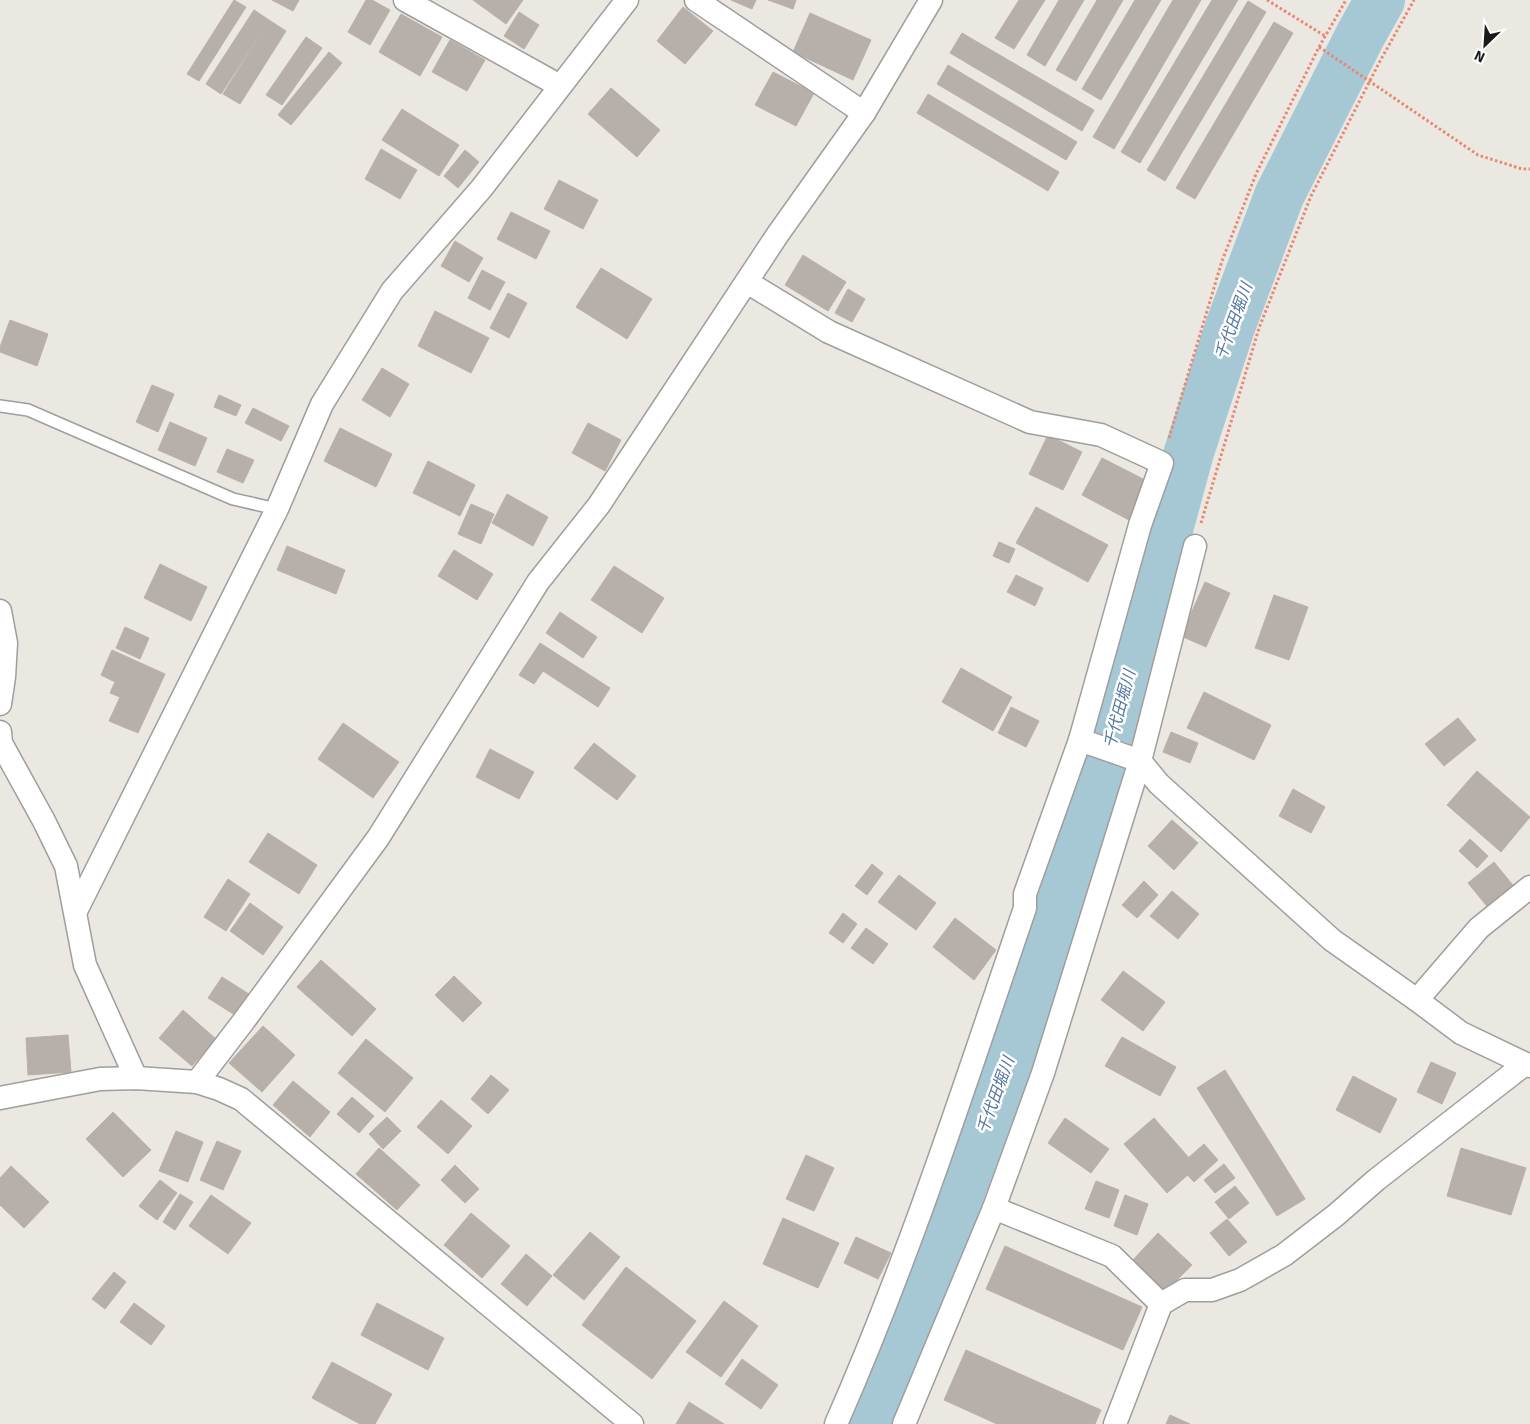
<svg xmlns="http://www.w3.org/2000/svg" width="1530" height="1424" font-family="Signika,'Noto Sans JP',sans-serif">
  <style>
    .water { fill: #a6c7d4 }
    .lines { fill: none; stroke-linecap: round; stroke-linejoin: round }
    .river { stroke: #a6c7d4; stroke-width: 50 }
    .building { fill: #b7b0aa; stroke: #bbb0a5 }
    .service-casing { stroke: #9e9e9e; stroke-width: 14 }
    .minor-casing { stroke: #9e9e9e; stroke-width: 25 }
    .path { stroke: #e98674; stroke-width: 3; stroke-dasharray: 2.5 2.5; stroke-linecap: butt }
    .service { stroke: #fff; stroke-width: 11 }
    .minor { stroke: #fff; stroke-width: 22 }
    .labels { text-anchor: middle; stroke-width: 5; stroke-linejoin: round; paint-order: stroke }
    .water-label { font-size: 16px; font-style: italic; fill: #53759e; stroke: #fff }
  </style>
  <rect width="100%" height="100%" fill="#ebe8e1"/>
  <!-- water -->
  <polygon class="water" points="1370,0 1391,0 1368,41 1352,32"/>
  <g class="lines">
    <!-- river -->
    <polyline class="river" points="866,1424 878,1393 926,1285 1025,1014 1110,743 1189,452 1230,327 1279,196 1360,36 1380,0"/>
  </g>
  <!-- building -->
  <g class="building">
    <polygon points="234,0 246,7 199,81 187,74"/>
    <polygon points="272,0 299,0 293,11"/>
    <polygon points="366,0 372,0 390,10 370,45 348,32"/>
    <polygon points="473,0 523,0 506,24"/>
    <polygon points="731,0 756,0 752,9"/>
    <polygon points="768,0 796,0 793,9"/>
    <polygon points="1019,0 1045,0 1014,49 995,38"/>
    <polygon points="1059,0 1084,0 1045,66 1027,55"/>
    <polygon points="1097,0 1123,0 1076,81 1056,70"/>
    <polygon points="1135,0 1161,0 1101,100 1082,89"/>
    <polygon points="1173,0 1201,0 1114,149 1093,137"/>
    <polygon points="1212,0 1238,0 1140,163 1121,152"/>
    <polygon points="1248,1 1266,12 1165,181 1147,170"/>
    <polygon points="683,7 713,31 685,64 657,41"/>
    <polygon points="254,10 269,20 221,94 206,84"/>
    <polygon points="519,12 539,25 524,49 504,36"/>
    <polygon points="810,13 871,40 853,80 793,52"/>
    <polygon points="401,14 442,37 420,76 379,52"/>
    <polygon points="269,20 286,31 240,104 223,94"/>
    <polygon points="1274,22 1293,33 1195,199 1176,188"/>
    <polygon points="962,33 1094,110 1082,131 950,53"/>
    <polygon points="306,37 322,48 282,105 266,95"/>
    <polygon points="450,40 485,60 467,91 432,72"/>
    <polygon points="329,52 342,63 291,125 278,115"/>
    <polygon points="948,65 1077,142 1066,160 937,84"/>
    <polygon points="773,72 814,93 796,126 755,105"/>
    <polygon points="611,88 660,130 637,157 588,114"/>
    <polygon points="928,94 1059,172 1048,191 917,113"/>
    <polygon points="402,109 459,145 439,176 382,140"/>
    <polygon points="381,149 417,170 400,199 365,179"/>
    <polygon points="465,150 479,162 458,188 444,176"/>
    <polygon points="559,180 598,200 583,229 544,209"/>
    <polygon points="511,212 550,231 536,259 497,239"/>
    <polygon points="455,241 483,258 469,282 441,266"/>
    <polygon points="803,255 846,282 828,311 785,285"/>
    <polygon points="601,268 652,299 627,339 576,307"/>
    <polygon points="482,270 505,282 490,310 468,298"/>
    <polygon points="848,289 865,299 852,322 835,313"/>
    <polygon points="508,293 527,303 509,338 490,328"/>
    <polygon points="435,311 489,338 471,373 418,346"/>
    <polygon points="10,320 48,334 37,366 0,352 0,347"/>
    <polygon points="382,368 409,384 390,417 362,400"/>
    <polygon points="152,385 174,394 158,432 136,422"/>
    <polygon points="219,395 241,405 236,416 214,407"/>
    <polygon points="253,408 289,426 281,441 245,423"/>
    <polygon points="170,422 207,438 195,466 158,450"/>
    <polygon points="588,423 621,440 605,471 572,453"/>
    <polygon points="340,428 392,454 376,487 324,461"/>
    <polygon points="1048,435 1082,452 1063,490 1029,474"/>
    <polygon points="227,449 254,460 243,483 217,472"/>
    <polygon points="1102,458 1149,482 1129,520 1082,495"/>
    <polygon points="428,461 475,485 460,516 413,493"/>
    <polygon points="507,494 548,517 533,546 492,523"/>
    <polygon points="471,504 494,514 481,544 458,534"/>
    <polygon points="1036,507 1108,545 1088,582 1016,543"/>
    <polygon points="999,542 1015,549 1009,563 993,556"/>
    <polygon points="287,546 345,570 336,594 277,570"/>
    <polygon points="454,550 493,574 477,600 438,576"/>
    <polygon points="160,564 207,587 191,621 144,598"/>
    <polygon points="614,566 664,598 642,633 591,600"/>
    <polygon points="1016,575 1043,588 1035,606 1007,592"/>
    <polygon points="1205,582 1230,593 1206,647 1181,636"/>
    <polygon points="1274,595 1308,607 1289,660 1255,648"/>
    <polygon points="560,612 597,637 583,658 546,633"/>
    <polygon points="125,627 149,638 140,659 116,648"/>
    <polygon points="540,643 610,688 598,707 543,671 534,684 519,675"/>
    <polygon points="112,650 165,674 138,733 109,721 120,697 110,693 115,682 101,675"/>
    <polygon points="961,668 1012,697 993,731 942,702"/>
    <polygon points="1204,692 1271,725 1254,760 1187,728"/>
    <polygon points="1011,707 1039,721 1026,747 998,733"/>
    <polygon points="1458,718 1476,740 1444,766 1425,744"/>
    <polygon points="343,723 399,762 373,798 318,759"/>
    <polygon points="1171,732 1198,743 1190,763 1163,752"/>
    <polygon points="594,743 636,776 617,800 574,768"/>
    <polygon points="490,749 534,772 519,799 476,777"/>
    <polygon points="1477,771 1530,817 1501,852 1447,805"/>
    <polygon points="1293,789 1325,807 1311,833 1279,816"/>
    <polygon points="1172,820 1198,843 1174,870 1148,846"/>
    <polygon points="268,833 317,865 299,894 249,862"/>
    <polygon points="1470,839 1488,856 1477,868 1459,851"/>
    <polygon points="1494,862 1516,889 1490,910 1468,883"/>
    <polygon points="872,864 883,873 867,895 855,886"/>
    <polygon points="899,875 936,903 916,930 878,902"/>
    <polygon points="228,879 250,894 226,931 204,917"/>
    <polygon points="1144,881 1158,895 1137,918 1122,905"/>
    <polygon points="1172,891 1199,914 1178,939 1150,916"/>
    <polygon points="250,903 283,927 263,955 230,931"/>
    <polygon points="843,913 857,924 843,943 829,933"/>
    <polygon points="955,918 996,950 974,980 933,947"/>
    <polygon points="866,928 888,944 873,964 851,948"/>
    <polygon points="321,960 376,1009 352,1036 297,987"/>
    <polygon points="1123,971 1165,1002 1143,1031 1101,1000"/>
    <polygon points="454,976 482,1003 463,1022 435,995"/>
    <polygon points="222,977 252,996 238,1017 208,998"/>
    <polygon points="183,1010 216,1039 192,1066 159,1038"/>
    <polygon points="263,1026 295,1055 262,1092 229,1063"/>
    <polygon points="68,1035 71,1072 28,1075 26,1038"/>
    <polygon points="1122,1037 1176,1067 1160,1096 1105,1066"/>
    <polygon points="366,1039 413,1078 385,1112 338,1073"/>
    <polygon points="1431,1062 1456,1073 1442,1104 1417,1092"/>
    <polygon points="1225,1070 1305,1199 1277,1216 1197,1088"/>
    <polygon points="491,1075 509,1090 488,1114 471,1099"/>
    <polygon points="1353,1076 1397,1099 1380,1133 1336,1110"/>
    <polygon points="293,1081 330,1112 310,1137 273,1105"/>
    <polygon points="352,1097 374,1116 359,1133 337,1114"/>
    <polygon points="441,1100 472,1126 448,1154 417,1127"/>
    <polygon points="113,1112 151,1150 123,1177 86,1139"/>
    <polygon points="387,1117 401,1131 383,1149 369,1134"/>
    <polygon points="1065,1118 1109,1149 1091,1173 1048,1143"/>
    <polygon points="1154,1118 1197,1167 1167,1193 1124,1144"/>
    <polygon points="176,1131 203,1142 188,1182 159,1171"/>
    <polygon points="217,1141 241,1151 223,1190 200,1180"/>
    <polygon points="1204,1144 1218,1160 1194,1182 1179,1166"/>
    <polygon points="379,1148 420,1185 397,1210 356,1174"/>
    <polygon points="1461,1148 1526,1168 1511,1215 1447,1196"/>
    <polygon points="806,1155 834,1168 814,1211 786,1199"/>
    <polygon points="1224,1164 1235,1178 1215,1193 1204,1180"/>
    <polygon points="455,1165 479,1189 465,1203 441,1180"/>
    <polygon points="11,1166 49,1202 24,1228 0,1205 0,1178"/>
    <polygon points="160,1180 177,1193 157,1220 139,1206"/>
    <polygon points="1096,1181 1119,1190 1109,1218 1085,1209"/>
    <polygon points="1235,1186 1249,1203 1229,1219 1215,1202"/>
    <polygon points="180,1194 193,1202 175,1230 163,1222"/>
    <polygon points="211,1195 251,1223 228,1254 189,1226"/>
    <polygon points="1125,1195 1148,1204 1137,1235 1114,1226"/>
    <polygon points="471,1213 510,1246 482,1278 444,1245"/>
    <polygon points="783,1218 839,1243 818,1288 763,1264"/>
    <polygon points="1227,1219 1247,1242 1229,1256 1210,1233"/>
    <polygon points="590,1232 620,1257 584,1300 553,1275"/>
    <polygon points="1158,1233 1192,1265 1165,1292 1132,1261"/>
    <polygon points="856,1237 891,1253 878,1279 844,1263"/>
    <polygon points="1005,1246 1142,1307 1123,1350 986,1289"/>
    <polygon points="526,1254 552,1276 527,1306 501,1284"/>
    <polygon points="626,1267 696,1321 652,1379 582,1325"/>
    <polygon points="114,1272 126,1282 105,1309 92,1299"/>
    <polygon points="724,1301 758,1326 721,1377 686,1352"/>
    <polygon points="134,1303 165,1326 151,1345 120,1322"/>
    <polygon points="377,1303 444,1338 428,1370 361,1335"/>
    <polygon points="966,1350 1101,1410 1095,1424 997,1424 944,1400"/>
    <polygon points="742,1359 778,1385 761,1409 725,1384"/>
    <polygon points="332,1362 392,1394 375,1424 360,1424 312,1398"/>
    <polygon points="689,1402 724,1424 676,1424"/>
    <polygon points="1170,1415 1190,1424 1166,1424"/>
  </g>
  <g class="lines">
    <!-- service casing -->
    <g class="service-casing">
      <polyline id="service" points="0,406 28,410 233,499 277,509"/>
    </g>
    <!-- minor casing -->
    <g class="minor-casing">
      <g id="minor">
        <polyline points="405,0 560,86"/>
        <polyline points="696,0 864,113"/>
        <path d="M 747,282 L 829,332 L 1030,422 L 1101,435 L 1162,463 L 1140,525 L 1080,740 L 1025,894 L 1025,908 C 966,1081 910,1256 836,1424"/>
        <polyline points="0,611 6,643 4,677 0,704"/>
        <polyline points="0,732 1,743 44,821 66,866 85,965 136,1078"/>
        <polyline points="1080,740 1140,761 1159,784 1332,940 1417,1000 1461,1033 1530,1066"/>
        <polyline points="76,911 277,509 322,404 392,291 481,189 627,0"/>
        <polyline points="1417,1000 1479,928 1530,887"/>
        <polyline points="197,1082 243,1022 378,838 538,582 599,505 778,234 864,113 931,0"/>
        <polyline points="0,1098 100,1079 136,1078 197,1082 219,1089 241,1099 632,1424"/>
        <polyline points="994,1208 1112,1256 1161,1304 1115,1424"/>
        <polyline points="1161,1304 1185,1290 1212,1290 1240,1280 1284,1255 1336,1215 1376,1180 1525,1064"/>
        <polyline points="904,1424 994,1208 1043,1073 1140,761 1195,546"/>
      </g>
    </g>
    <!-- path -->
    <g class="path">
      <polyline points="1267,0 1325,36"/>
      <polyline points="1319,47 1478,155 1522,169 1530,169"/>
      <polyline points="1169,438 1222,261 1256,174 1319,47 1346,0"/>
      <polyline points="1201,523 1259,328 1311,196 1379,63 1414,0"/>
    </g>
    <!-- service -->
    <use href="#service" class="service"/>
    <!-- minor -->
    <use href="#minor" class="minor"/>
  </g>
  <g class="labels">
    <!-- water labels -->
    <g class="water-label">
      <text transform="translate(1233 321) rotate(-70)" y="6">千代田堀川</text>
      <text transform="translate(1119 709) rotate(-75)" y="6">千代田堀川</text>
      <text transform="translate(995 1095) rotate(-70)" y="6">千代田堀川</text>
    </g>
  </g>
  <!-- north arrow -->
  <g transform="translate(1485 45) rotate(205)" stroke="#ffffff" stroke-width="4" paint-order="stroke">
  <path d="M0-4L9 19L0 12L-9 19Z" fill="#1a1a1a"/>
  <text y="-8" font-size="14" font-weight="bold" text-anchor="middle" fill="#1a1a1a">N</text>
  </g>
</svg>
